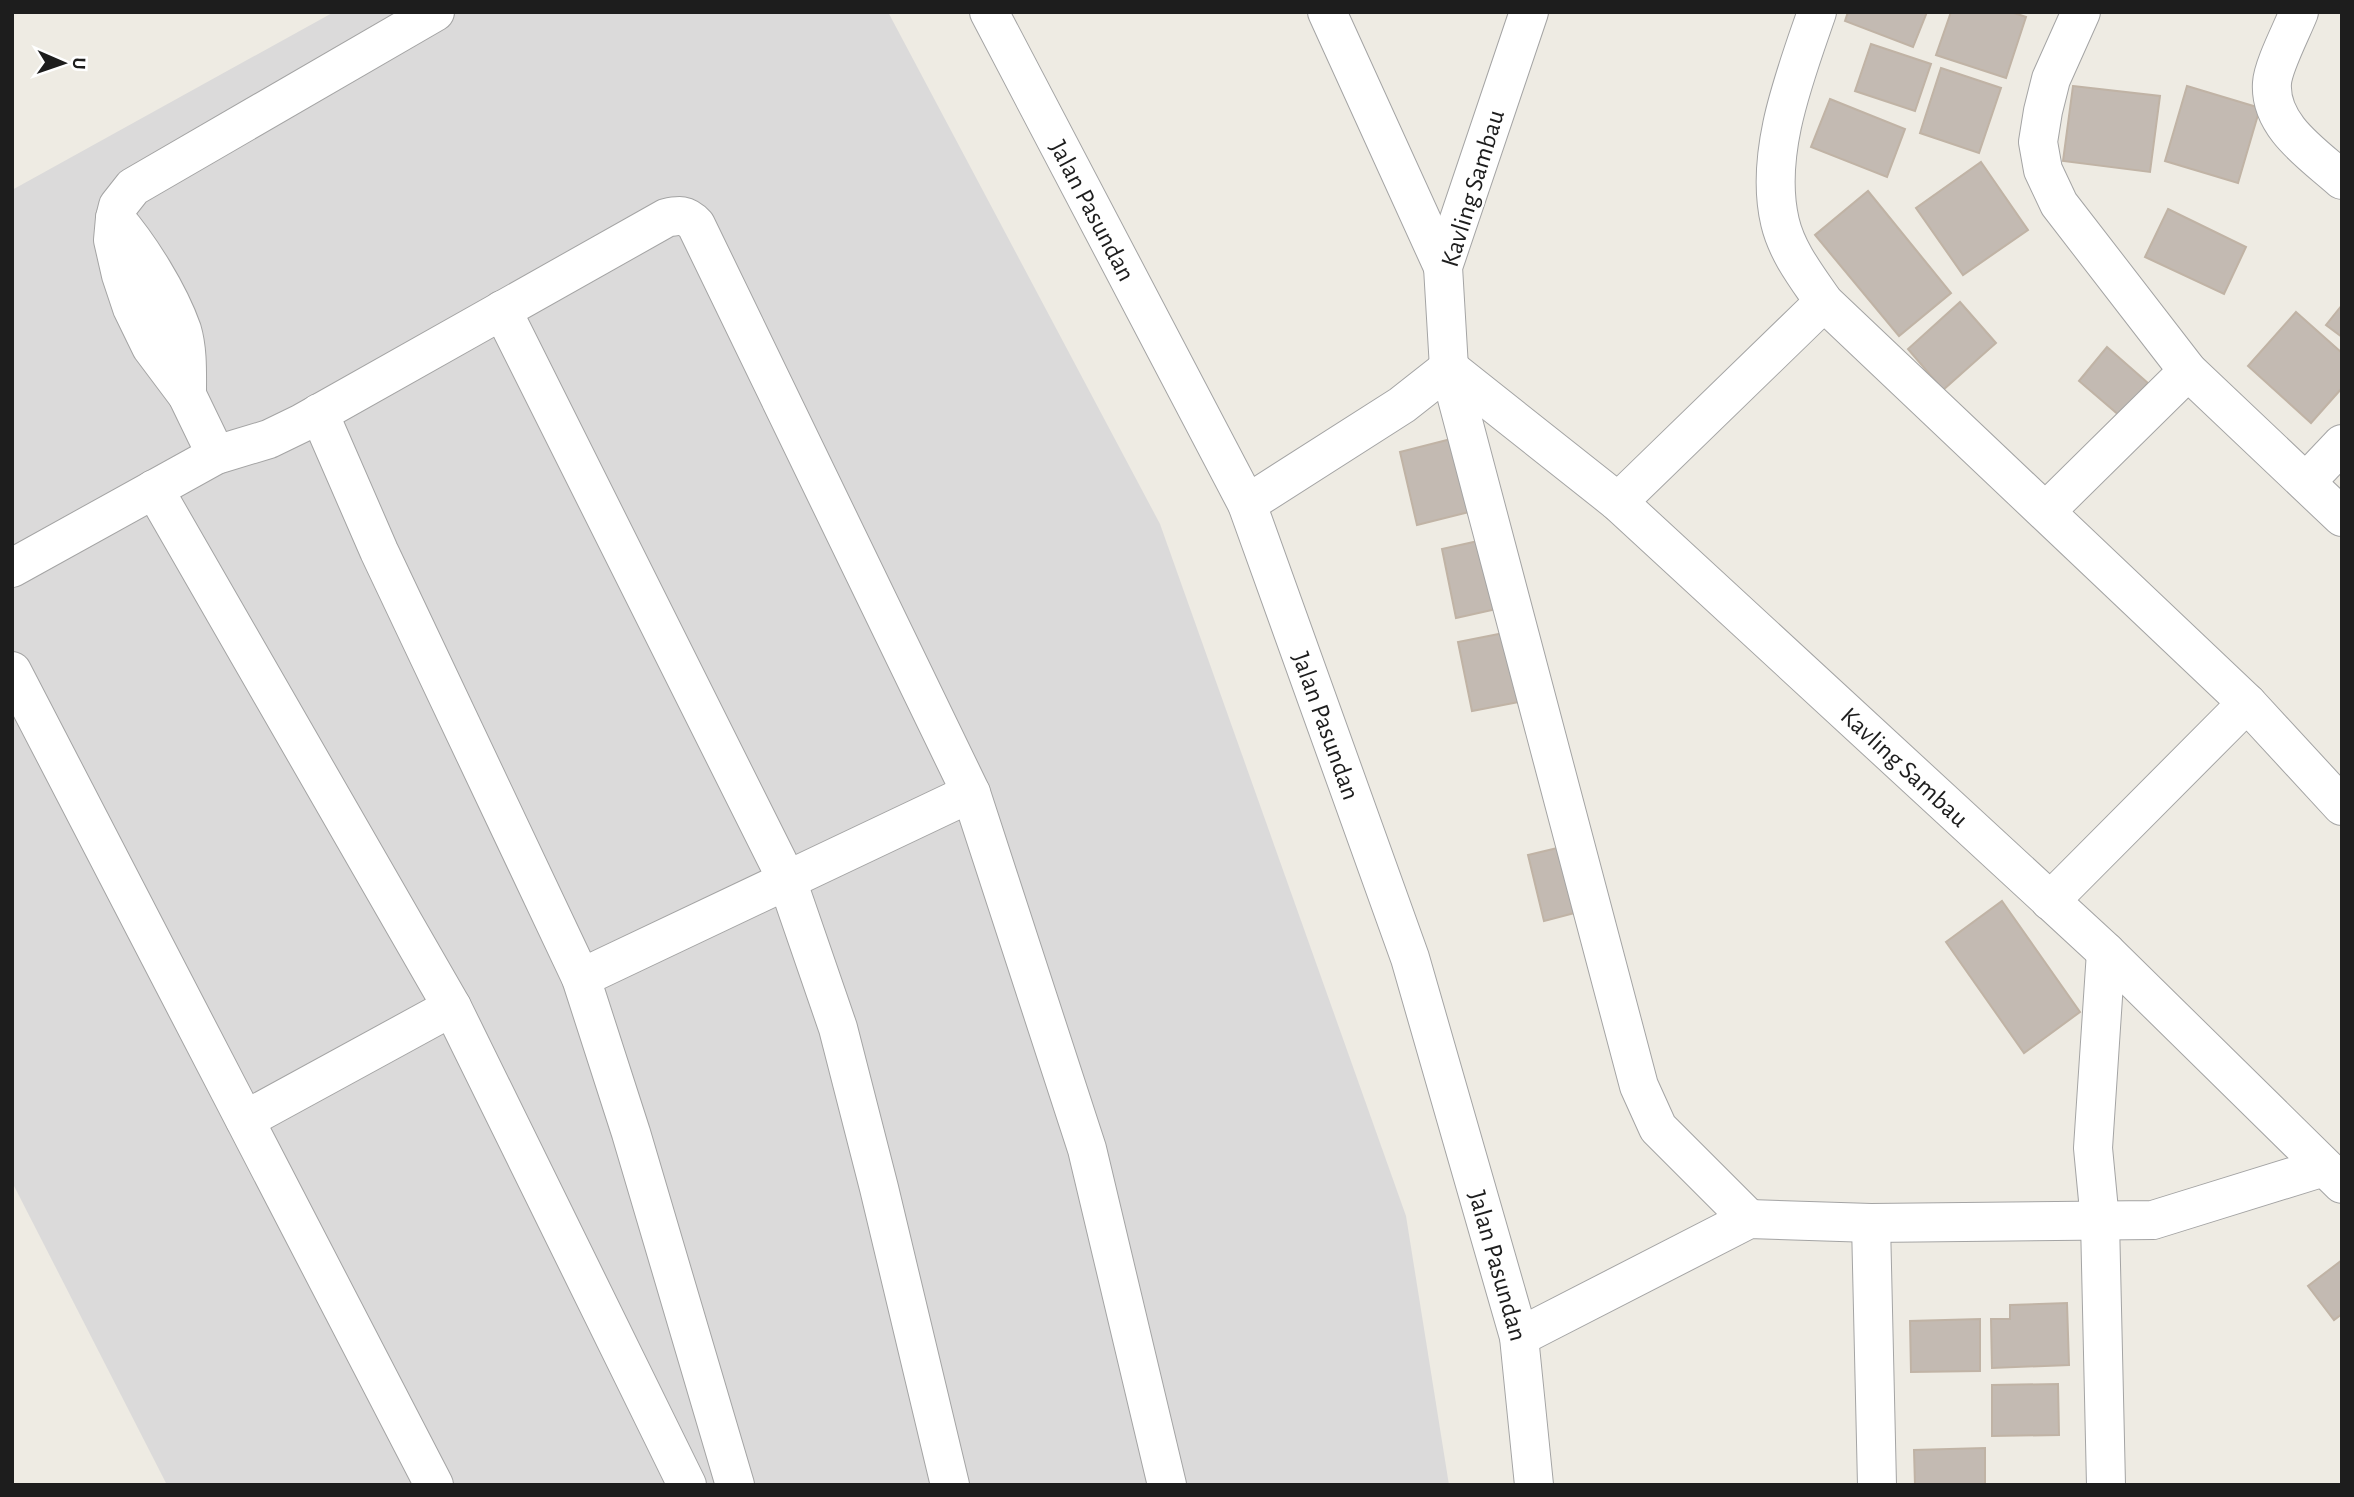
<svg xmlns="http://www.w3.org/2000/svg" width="2354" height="1497" font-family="'Alegreya Sans',sans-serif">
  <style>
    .residential { fill: #dbdada }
    .building { fill: #c3bab2; stroke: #c0b3a5; stroke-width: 2 }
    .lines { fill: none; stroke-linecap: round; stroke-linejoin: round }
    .minor-casing { stroke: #a4a4a4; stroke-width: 40 }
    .minor { stroke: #fff; stroke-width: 38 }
    .labels { text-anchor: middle; stroke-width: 5; stroke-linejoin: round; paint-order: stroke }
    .street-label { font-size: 26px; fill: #1d1d1d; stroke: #fff }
  </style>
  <rect width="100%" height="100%" fill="#eeebe3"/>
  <!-- residential -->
  <polygon class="residential" points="334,12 888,12 1160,524 1406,1216 1449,1485 167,1485 12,1182 12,190"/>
  <!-- building -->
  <g class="building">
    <polygon points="1848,12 1927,12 1913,47 1845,21"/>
    <polygon points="1951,12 2011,12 2026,17 2006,78 1936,55"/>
    <polygon points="1871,44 1931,64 1915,111 1855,91"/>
    <polygon points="1941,68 2001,88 1979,153 1920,133"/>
    <polygon points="2073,86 2160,96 2150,172 2063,161"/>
    <polygon points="2187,86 2260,108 2238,183 2165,161"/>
    <polygon points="1830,99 1905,129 1887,177 1811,147"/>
    <polygon points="1981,162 2028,230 1963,275 1916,208"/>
    <polygon points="1868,191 1951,293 1899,336 1815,235"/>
    <polygon points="2168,209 2246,247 2224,294 2145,257"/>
    <polygon points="1960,302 1996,343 1943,390 1908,349"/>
    <polygon points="2342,305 2342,337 2326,325"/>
    <polygon points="2296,312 2342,353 2342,388 2311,423 2248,366"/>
    <polygon points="2107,347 2148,383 2120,416 2079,381"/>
    <polygon points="1451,439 1469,512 1417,525 1400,452"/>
    <polygon points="1487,539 1501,608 1456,618 1442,549"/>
    <polygon points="1509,632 1524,701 1472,711 1458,642"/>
    <polygon points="1570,845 1586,910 1544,921 1528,855"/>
    <polygon points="2002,901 2080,1012 2024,1053 1946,942"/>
    <polygon points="2342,1260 2342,1314 2334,1320 2308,1286"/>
    <polygon points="2067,1303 2069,1365 1992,1368 1991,1319 2010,1319 2010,1305"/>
    <polygon points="1980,1319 1980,1371 1911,1372 1910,1321"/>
    <polygon points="2058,1384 2059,1435 1992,1436 1992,1385"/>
    <polygon points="1985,1448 1985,1485 1915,1485 1914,1450"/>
  </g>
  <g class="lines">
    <!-- minor casing -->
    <g class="minor-casing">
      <g id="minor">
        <path id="s1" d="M 989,12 L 1247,504 L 1410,958 L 1519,1337 L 1534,1485"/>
        <polyline points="1327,12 1443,267"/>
        <polyline points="1529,12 1443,267 1449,368 1639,1086 1658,1128 1749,1219"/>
        <path d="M 1817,12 C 1795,76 1764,154 1780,222 C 1787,252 1807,277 1824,302 L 2247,703 L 2342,806"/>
        <polyline points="2081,12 2051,79 2043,111 2038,142 2043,170 2059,204 2188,371 2342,517"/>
        <path d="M 2299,12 C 2292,30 2273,66 2272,83 C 2269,126 2313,154 2342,180"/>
        <path d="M 115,218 C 140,247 169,293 182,330 C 188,350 187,373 187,395"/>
        <polyline points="502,310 787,880 838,1028 879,1188 950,1485"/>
        <path id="s2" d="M 1449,368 L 1618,502 L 2106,952 L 2342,1184"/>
        <polyline points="319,413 379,551 581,978 631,1133 735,1485"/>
        <polyline points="216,455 187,395 151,347 132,308 121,275 113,240 115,218 118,206 133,187 435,12"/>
        <polyline points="2306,482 2342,444"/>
        <polyline points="154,489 452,1007 687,1485"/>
        <polyline points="1618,502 1824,302"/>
        <polyline points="1247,504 1402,405 1449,368"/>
        <polyline points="2046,511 2188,371"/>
        <path d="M 12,568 L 216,455 L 269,439 L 302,423 L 666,218 C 679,215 686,214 696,225 L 971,793 L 1087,1149 L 1167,1485"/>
        <polyline points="12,671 434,1485"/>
        <polyline points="2050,901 2247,703"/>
        <polyline points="581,978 971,793"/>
        <polyline points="245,1120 452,1007"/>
        <polyline points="1871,1223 1877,1485"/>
        <polyline points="1519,1337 1749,1219 1871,1223 2153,1220 2324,1167"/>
        <polyline points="2106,1485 2100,1221 2093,1148 2106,952"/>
      </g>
    </g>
    <!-- minor -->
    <use href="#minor" class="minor"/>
  </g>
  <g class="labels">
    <!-- street labels -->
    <g class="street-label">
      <text transform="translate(1472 188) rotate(-73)" y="9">Kavling Sambau</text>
      <text dy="9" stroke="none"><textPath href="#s1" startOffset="224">Jalan Pasundan</textPath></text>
      <text dy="9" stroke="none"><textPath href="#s1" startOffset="791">Jalan Pasundan</textPath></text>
      <text dy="9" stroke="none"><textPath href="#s2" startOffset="606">Kavling Sambau</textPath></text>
      <text dy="9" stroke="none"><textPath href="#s1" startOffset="1358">Jalan Pasundan</textPath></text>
    </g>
  </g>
  <!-- border -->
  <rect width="2354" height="1497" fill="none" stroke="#1d1d1d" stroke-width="28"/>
  <!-- north arrow -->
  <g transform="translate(63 63) rotate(92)" stroke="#ffffff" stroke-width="5" paint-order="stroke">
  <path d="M0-5L12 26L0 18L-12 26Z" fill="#1d1d1d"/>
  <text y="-10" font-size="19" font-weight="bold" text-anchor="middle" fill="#1d1d1d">U</text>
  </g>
</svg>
